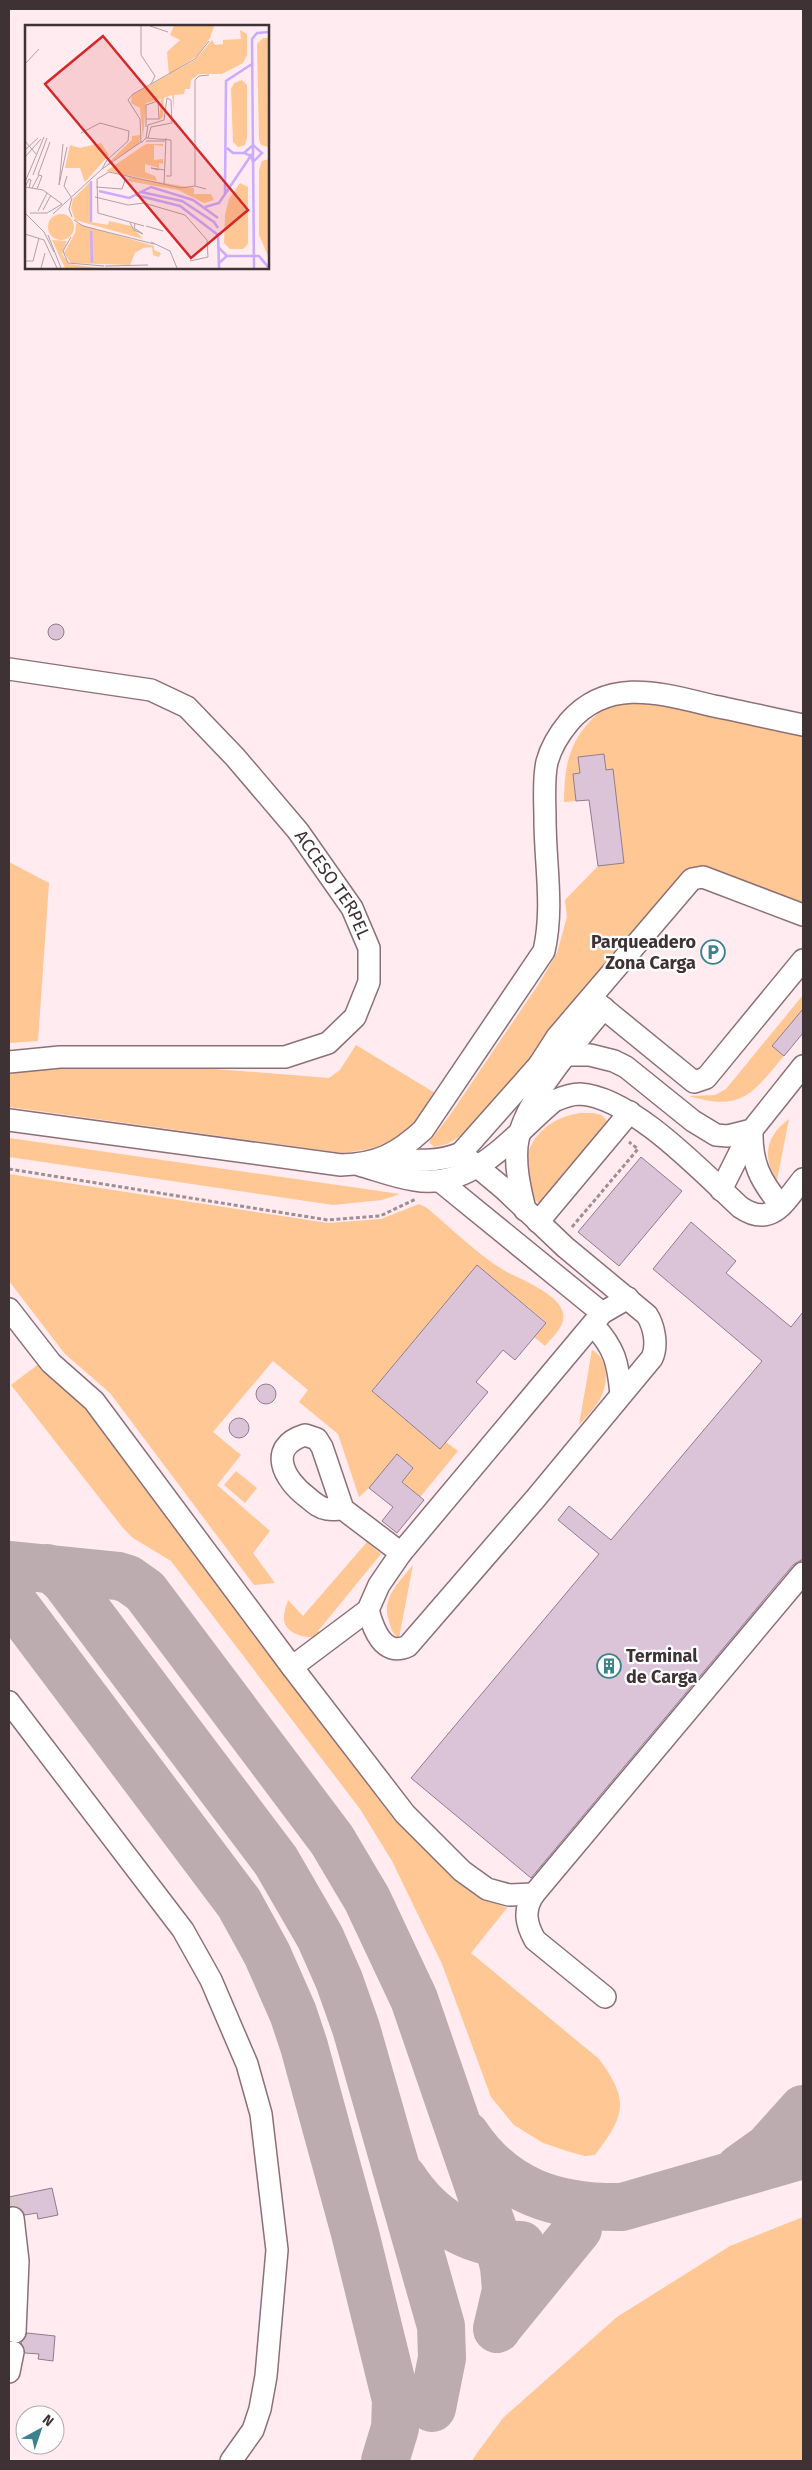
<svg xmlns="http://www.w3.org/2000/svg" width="812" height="2470" font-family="'Fira Sans',sans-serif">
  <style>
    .green { fill: #ffc794 }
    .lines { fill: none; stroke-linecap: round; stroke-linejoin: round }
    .taxiway { stroke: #bcacb0; stroke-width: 48 }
    .building { fill: #dbc4d8; stroke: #917c8e }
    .minor-tunnel { stroke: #d8c6cb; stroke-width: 21; stroke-dasharray: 21 11; stroke-linecap: butt }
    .minor-casing { stroke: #8c7077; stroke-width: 24 }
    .path { stroke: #9f8f93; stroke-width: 3; stroke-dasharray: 4 2.5; stroke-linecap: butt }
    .minor { stroke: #fff; stroke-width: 21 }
    .labels { text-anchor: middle; stroke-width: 4.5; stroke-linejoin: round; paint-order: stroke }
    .street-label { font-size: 18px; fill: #3e3235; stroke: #fefefe }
    .poi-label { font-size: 18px; font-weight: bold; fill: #3e3235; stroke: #fefefe; text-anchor: end }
    .inset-river { fill: none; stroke: #c9abff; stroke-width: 2.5 }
    .inset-road { fill: none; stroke: #b2a1a5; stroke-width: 1 }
    .view { fill: #d62828; fill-opacity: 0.15; stroke: #d62828; stroke-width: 2.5 }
    .inset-edge { fill: none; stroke: #3e3235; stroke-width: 2.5 }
  </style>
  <rect width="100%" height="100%" fill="#ffebf0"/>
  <!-- green -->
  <g class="green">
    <path d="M 643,699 L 803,734 L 803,905 L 705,867 L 696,868 L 586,997 L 464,1134 L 447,1144 L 434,1147 L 429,1142 L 450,1115 L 538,985 L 557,953 L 567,917 L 565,900 L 598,866 L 624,863 L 613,770 L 606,770 L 604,754 L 578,757 L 580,773 L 573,774 L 576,801 L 564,802 C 564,770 568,744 591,720 C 597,714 602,709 609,705 C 619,701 633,701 643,699 Z"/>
    <polygon points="9,862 49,883 38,1041 9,1043"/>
    <path d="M 803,995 L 803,1009 L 772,1046 L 784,1056 C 752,1094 742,1112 689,1096 L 715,1095 L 726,1089 Z"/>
    <path d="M 356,1045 L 435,1093 C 426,1105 416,1123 404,1133 C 387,1146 363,1151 342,1153 L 9,1107 L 9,1071 L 97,1066 L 178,1066 L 329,1078 L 340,1070 Z"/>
    <path d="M 580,1113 C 594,1113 604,1111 609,1126 L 541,1203 L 533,1200 C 513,1159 535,1120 580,1113 Z"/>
    <path d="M 789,1119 L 777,1180 C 761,1156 767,1135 789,1119 Z"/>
    <polygon points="9,1138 400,1194 382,1200 333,1205 9,1157"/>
    <path d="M 9,1174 L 328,1223 L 381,1219 L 419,1204 L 427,1208 C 452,1229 477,1254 505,1271 C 520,1279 559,1294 563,1313 C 566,1326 552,1337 545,1346 L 534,1337 L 546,1322 L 477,1265 L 372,1391 L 440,1449 L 446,1442 L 458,1451 L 420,1497 L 402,1481 L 413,1468 L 397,1454 L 369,1488 L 359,1497 L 338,1434 L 299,1402 L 308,1390 L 273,1361 L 213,1432 L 241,1455 L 217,1485 L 270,1531 L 253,1553 L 275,1583 L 254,1585 L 110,1393 L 65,1354 L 9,1281 Z"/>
    <path d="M 592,1350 C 609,1359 609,1383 600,1399 C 595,1408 586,1417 579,1425 Z"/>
    <path d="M 44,1360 L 88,1401 L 392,1807 L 444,1869 L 480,1896 L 507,1908 L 471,1953 L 599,2059 C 630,2101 625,2115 595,2155 L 585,2156 L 570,2152 L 543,2143 L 514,2125 L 491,2097 L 442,1964 L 392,1861 L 360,1809 L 171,1561 L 133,1538 L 123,1528 L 11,1385 Z"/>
    <polygon points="236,1471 257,1488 245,1503 224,1485"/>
    <path d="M 367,1542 L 381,1554 L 318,1631 L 322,1635 C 312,1640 290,1636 285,1624 C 282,1617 286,1607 288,1600 L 303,1616 Z"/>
    <path d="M 413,1565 L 399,1638 C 392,1634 391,1628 389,1621 C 381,1598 399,1582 413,1565 Z"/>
    <polygon points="803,2217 803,2461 472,2461 477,2453 503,2418 617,2317 730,2246"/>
  </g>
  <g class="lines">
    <!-- taxiway -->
    <g class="taxiway">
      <polyline points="9,1565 118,1576 128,1579 145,1591 332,1840 367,1899 414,1999 498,2243 504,2267 506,2290 497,2329"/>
      <polyline points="47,1568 54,1571 65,1581 276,1861 320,1937 339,1980 356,2028 441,2326 442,2358 432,2408"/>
      <polyline points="9,1597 239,1903 267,1954 293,2013 304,2046 355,2233 396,2400 395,2428 385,2461"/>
      <path d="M 466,2135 C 504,2192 557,2208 622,2207 L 803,2155"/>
      <polyline points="740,2168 768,2148 803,2109"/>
      <path d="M 403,2178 C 430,2220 471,2245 521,2245"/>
      <polyline points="498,2327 578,2229"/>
    </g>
  </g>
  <!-- building -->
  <g class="building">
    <circle cx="56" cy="632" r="8"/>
    <polygon points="604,754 606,770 613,769 624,863 598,866 589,800 576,801 573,774 580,773 578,757"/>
    <polygon points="803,1009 803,1033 784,1056 772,1046"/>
    <polygon points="641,1157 682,1191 619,1266 578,1232"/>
    <polygon points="691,1222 736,1261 726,1273 791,1327 803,1312 803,1559 793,1565 531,1878 411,1778 599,1554 558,1520 569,1506 611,1540 762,1361 653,1269"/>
    <polygon points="477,1265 546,1323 515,1360 503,1350 476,1382 488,1392 440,1449 372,1391"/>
    <circle cx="266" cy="1394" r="10"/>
    <circle cx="239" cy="1428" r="10"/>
    <polygon points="397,1454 413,1468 402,1482 424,1500 397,1533 382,1521 393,1507 369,1488"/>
    <polygon points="52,2188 58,2215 38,2219 37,2213 25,2215 18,2207 9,2207 9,2197"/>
    <polygon points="27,2333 55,2336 53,2361 38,2359 39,2354 25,2353 21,2343"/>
  </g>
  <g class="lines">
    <!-- minor-tunnel -->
    <polyline class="minor-tunnel" points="9,2199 13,2218"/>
    <!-- minor casing -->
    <g class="minor-casing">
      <g id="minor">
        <path id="s1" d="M 9,669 L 151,690 L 187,707 L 235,757 L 298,831 L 352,908 L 369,948 L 369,982 L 355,1017 L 328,1043 L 285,1057 L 60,1057 L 9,1062"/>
        <polyline points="591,998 694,1082 706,1078 803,960"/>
        <polyline points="539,1065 557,1037 692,879 703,877 803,915"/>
        <path d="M 9,1120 L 341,1165 C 377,1164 397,1154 423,1130 L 544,951 C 554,907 545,864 545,819 C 545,802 543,779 547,762 C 551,747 559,734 569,722 C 609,676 663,694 714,706 C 744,712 774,719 803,725"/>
        <path d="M 752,1130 C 751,1163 760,1180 781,1206"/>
        <path d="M 382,1158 C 409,1160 436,1164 461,1153 L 539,1065 L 566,1055 L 590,1055 L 614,1061 L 626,1067 L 693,1121 L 716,1135 L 728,1136 L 752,1130 L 803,1066"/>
        <path d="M 359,1165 C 377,1170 395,1177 414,1180 C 473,1191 514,1134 554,1101 C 563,1097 571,1094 580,1094 C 632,1097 702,1172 740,1207 C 772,1229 785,1201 803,1179"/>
        <polyline points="440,1181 602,1313"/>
        <polyline points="721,1190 750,1132"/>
        <path d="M 525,1210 C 520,1188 515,1168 517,1146 C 522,1102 576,1042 604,1008"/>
        <polyline points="538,1222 630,1112"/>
        <path d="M 9,1309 L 51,1363 L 94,1401 L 292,1667 L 405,1814 L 462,1871 L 487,1889 L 509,1895 L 534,1894 C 523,1910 526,1924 535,1940 L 605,1997"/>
        <path d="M 593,1325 C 615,1348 618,1363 621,1394"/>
        <path d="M 343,1509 C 338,1509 332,1510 327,1509 C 319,1508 313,1502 307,1497 C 284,1480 266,1447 305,1435 L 317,1439 L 322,1447 L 343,1509 L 401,1553"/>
        <path d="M 368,1610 C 373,1628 383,1658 408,1646 L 536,1498 L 652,1358 C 658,1345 654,1326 647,1315 L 565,1247 L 504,1189 L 461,1153"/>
        <polyline points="292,1667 368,1610 379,1585 401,1553 602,1313 628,1298"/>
        <polyline points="9,1702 183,1930 211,1980 247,2064 261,2114 277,2250 266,2376 260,2409 253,2430 231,2461"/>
        <polyline points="534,1894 803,1573"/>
        <polyline points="13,2218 18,2261 15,2332"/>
        <polyline points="9,2372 13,2352"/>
      </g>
    </g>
    <!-- path -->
    <g class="path">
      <polyline points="9,1169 328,1220 380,1216 416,1199"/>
      <polyline points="572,1227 638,1149 629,1142"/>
    </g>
    <!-- minor -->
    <use href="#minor" class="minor"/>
  </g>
  <!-- icons -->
  <defs>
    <g id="parking-ring" transform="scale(1.25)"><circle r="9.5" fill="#fefefe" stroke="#3c828c" stroke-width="1.5"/><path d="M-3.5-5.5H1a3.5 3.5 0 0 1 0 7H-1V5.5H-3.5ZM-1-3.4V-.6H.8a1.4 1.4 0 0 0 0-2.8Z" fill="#3c828c"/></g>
    <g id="building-ring" transform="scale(1.25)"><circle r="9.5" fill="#fefefe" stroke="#3c828c" stroke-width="1.5"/><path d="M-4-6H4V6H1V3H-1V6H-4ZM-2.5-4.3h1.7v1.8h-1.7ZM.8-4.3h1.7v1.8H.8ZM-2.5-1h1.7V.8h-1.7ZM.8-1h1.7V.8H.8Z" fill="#3c828c"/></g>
  </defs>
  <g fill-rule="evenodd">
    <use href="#parking-ring" x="713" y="952"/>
    <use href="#building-ring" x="609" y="1666"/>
  </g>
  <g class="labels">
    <!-- street labels -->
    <g class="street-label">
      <text dy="6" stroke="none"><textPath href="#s1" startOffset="414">ACCESO TERPEL</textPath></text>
    </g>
    <!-- poi labels -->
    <g class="poi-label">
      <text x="696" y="948">Parqueadero<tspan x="696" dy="21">Zona Carga</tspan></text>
      <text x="626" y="1662" text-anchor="start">Terminal<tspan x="626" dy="21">de Carga</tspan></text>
    </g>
  </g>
  <!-- overview -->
  <g transform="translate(25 25)">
    <rect width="244" height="244" fill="#ffebf0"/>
    <path d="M 149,1 L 189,1 L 185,13 L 172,31 L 144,50 L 142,27 L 155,15 L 145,10 ZM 215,5 L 222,9 L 222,30 L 218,38 L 197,49 L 174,49 L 166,55 L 165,64 L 160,64 L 159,69 L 149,70 L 149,84 L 147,70 L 139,73 L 138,91 L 136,94 L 134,95 L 136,74 L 121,78 L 118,114 L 115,83 L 106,78 L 107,70 L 170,35 L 187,15 L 190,20 L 198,19 L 198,15 L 216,14 ZM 238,13 L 244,13 L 244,122 L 236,120 L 234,114 L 232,19 ZM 217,55 L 222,60 L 222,113 L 220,120 L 213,122 L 208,117 L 206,64 L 209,58 ZM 116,110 L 114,119 L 80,141 L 107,115 L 107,111 ZM 76,118 L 84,130 L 60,157 L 55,143 L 40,143 L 45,120 L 55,123 ZM 121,119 L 138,119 L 138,121 L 129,120 L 129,135 L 138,134 L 138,139 L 134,138 L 134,143 L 120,139 L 120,147 L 130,151 L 132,156 L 81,146 ZM 244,134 L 244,233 L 234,210 L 234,145 L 237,136 ZM 104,152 L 169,163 L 169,169 L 186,169 L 189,175 L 179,178 L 153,165 L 103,156 ZM 66,156 L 66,197 L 83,200 L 84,196 L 106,201 L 118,214 L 50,195 L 46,183 L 48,174 ZM 215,158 L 223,162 L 223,219 L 218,224 L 205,224 L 199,218 L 200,190 L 204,174 ZM23 202a13 13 0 1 1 26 0a13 13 0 1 1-26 0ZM 51,198 L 129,221 L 129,225 L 136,228 L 134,232 L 128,230 L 127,222 L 118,223 L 110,228 L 105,240 L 46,238 L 39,228 L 50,208 ZM 27,215 L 42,216 L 37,229 L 44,239 L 73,243 L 40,243 Z" fill="#ffc794"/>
    <path class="inset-river" d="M 228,120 L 237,128 L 228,137 L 226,131 L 219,128 ZM 202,123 L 208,128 L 220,128M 74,166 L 104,173 L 126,162 L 168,175 L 193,193M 116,167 L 157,176 L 189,197 L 193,203M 111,170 L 155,181 L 193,210M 200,170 L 201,56 L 227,39M 180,182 L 194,178 L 227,129M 66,197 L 66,156M 66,206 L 67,238M 193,208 L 194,243M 194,223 L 202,231 L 194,238M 202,231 L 234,231 L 244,243M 229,243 L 227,14 L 232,8 L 244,7"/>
    <path class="inset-road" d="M 125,1 L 143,7M 0,39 L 14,24M 126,59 L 170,34 L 184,16M 121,94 L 134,94 L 133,76 L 121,80 L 121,102M 56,108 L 75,98 L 104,106 L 103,116 L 82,135 L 77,144M 121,113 L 146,115 L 146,151 L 141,151M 123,113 L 126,102 L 147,98M 0,116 L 11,129M 121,116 L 140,116M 116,118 L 121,113 L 123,100 L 139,95 L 142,73 L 146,75 L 147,98M 0,125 L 13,113M 0,132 L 16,114M 134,145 L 126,143 L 140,145M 8,150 L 22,113M 13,150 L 25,117M 42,151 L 39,161 L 46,172M 0,157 L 19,112M 139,159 L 141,113M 34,160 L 38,119M 34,160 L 42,122M 170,161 L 170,55 L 174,51 L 184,50M 0,162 L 18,165 L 37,179M 0,162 L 4,154 L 6,155 L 4,163M 71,162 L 97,164 L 100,155 L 98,151M 7,163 L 14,150 L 17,151 L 12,164M 70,172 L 103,180 L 119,178 L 160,190 L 182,215 L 183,232 L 165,236M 47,173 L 44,184 L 47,192M 18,185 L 26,170M 13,186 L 22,168M 0,188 L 19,207 L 29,227M 5,188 L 22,188 L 37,179M 28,189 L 77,144 L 116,117 L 115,94 L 103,75 L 108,69 L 126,59 L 130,51 L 116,30 L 116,1M 49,195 L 58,201 L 129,219M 105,198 L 109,205 L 118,209 L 109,203 L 110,199M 119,201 L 73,188 L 72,154 L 84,147 L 156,163 L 170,161 L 181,164M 121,201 L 138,206M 0,209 L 19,215 L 32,243M 23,210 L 36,243M 46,212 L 38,226 L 43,238 L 79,241M 126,217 L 145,226 L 152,243M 1,236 L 8,236 L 14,213M 80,241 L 123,240M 16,243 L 20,228"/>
    <path class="view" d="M 78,11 L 223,185 L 166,233 L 20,59 Z"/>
    <rect width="244" height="244" class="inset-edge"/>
  </g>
  <!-- border -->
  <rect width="812" height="2470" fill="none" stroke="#3e3235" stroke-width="20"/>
  <!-- north arrow -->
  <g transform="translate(40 2430) rotate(40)"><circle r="24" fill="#fefefe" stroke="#b1acae"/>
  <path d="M0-4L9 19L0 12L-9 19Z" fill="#3c828c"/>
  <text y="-8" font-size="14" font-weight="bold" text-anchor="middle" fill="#3e3235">N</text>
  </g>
</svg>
